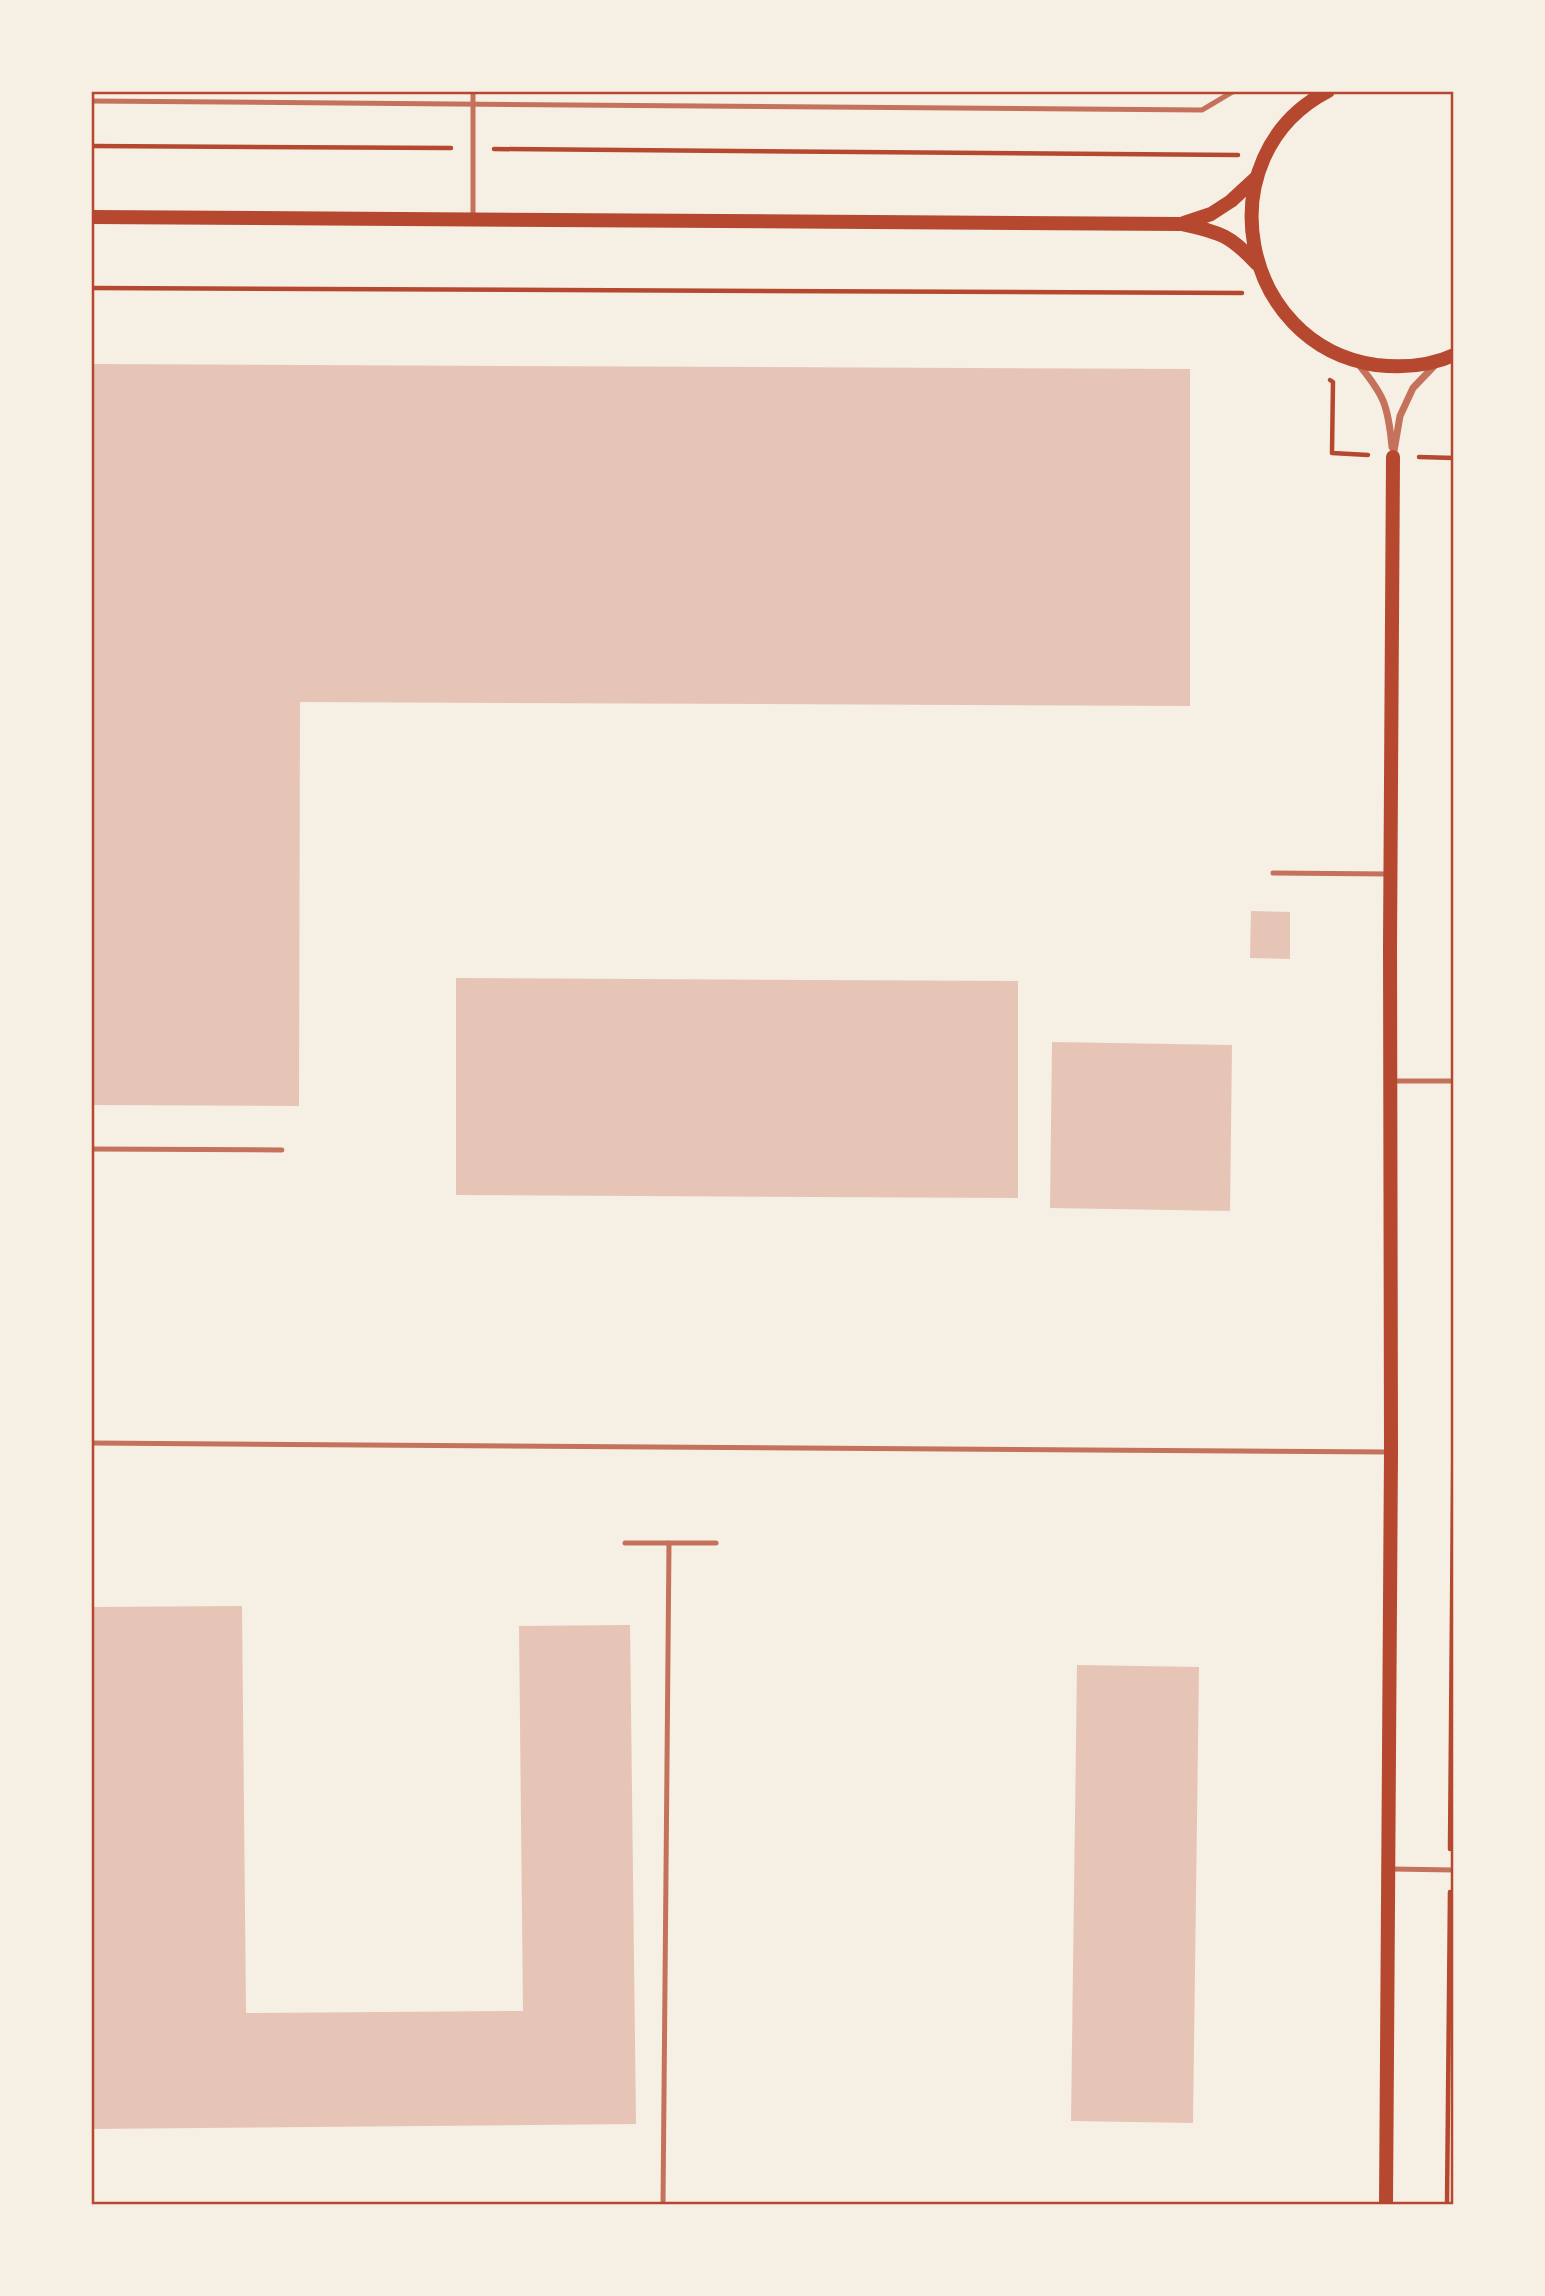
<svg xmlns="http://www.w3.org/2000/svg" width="1545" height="2296" font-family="Figtree,sans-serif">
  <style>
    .building { fill: #e6c5b7 }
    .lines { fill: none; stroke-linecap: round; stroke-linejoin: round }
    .path { stroke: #b5482f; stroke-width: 4.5 }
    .service { stroke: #c5725c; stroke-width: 5 }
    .minor { stroke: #c5725c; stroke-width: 7 }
    .secondary { stroke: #b5482f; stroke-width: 14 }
    .neatline { fill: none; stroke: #b5482f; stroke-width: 2.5 }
  </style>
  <rect width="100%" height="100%" fill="#f6efe4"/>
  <!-- building -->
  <g class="building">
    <polygon points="91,364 1190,369 1190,706 300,702 299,1106 91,1105"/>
    <polygon points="1251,911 1290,912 1290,959 1250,958"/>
    <polygon points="456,978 1018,981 1018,1198 456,1195"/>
    <polygon points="1052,1042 1232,1045 1230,1211 1050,1208"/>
    <polygon points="242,1606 246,2013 523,2011 519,1626 630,1625 636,2124 91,2129 91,1607"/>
    <polygon points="1077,1665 1199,1667 1193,2123 1071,2121"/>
  </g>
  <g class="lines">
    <!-- path -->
    <g class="path">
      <polyline points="91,146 451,148"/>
      <polyline points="494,149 1238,155"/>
      <polyline points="91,288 1242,293"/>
      <polyline points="1330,380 1333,382 1332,453 1368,455"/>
      <polyline points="1419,457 1454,458"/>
      <polyline points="1450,1849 1454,1373"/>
      <polyline points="1447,2205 1450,1892"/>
    </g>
    <!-- service -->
    <g class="service">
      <polyline points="91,101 1202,110 1234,91"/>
      <polyline points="473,217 473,91"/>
      <polyline points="1273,873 1389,874"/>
      <polyline points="1391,1081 1454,1081"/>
      <polyline points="91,1149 282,1150"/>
      <polyline points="91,1443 1390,1452"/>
      <polyline points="625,1543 716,1543"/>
      <polyline points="1391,1869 1454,1870"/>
      <polyline points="663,2205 669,1543"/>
    </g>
    <!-- minor -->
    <g class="minor">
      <path d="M 1356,361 C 1384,395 1388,404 1392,447"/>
      <polyline points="1393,457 1400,416 1413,388 1435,365"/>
    </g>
    <!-- secondary -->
    <g class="secondary">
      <path d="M 1328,91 C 1204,155 1239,345 1376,365 C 1402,368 1430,366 1454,355"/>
      <path d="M 91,217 L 1182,224 C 1221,233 1229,234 1257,264"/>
      <polyline points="1184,223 1211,214 1231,201 1256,178"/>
      <polyline points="1386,2205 1391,1452 1390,946 1393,457"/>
    </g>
  </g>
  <!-- border -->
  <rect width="1545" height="2296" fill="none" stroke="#f6efe4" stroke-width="186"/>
  <rect x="93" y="93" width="1359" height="2110" class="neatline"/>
</svg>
